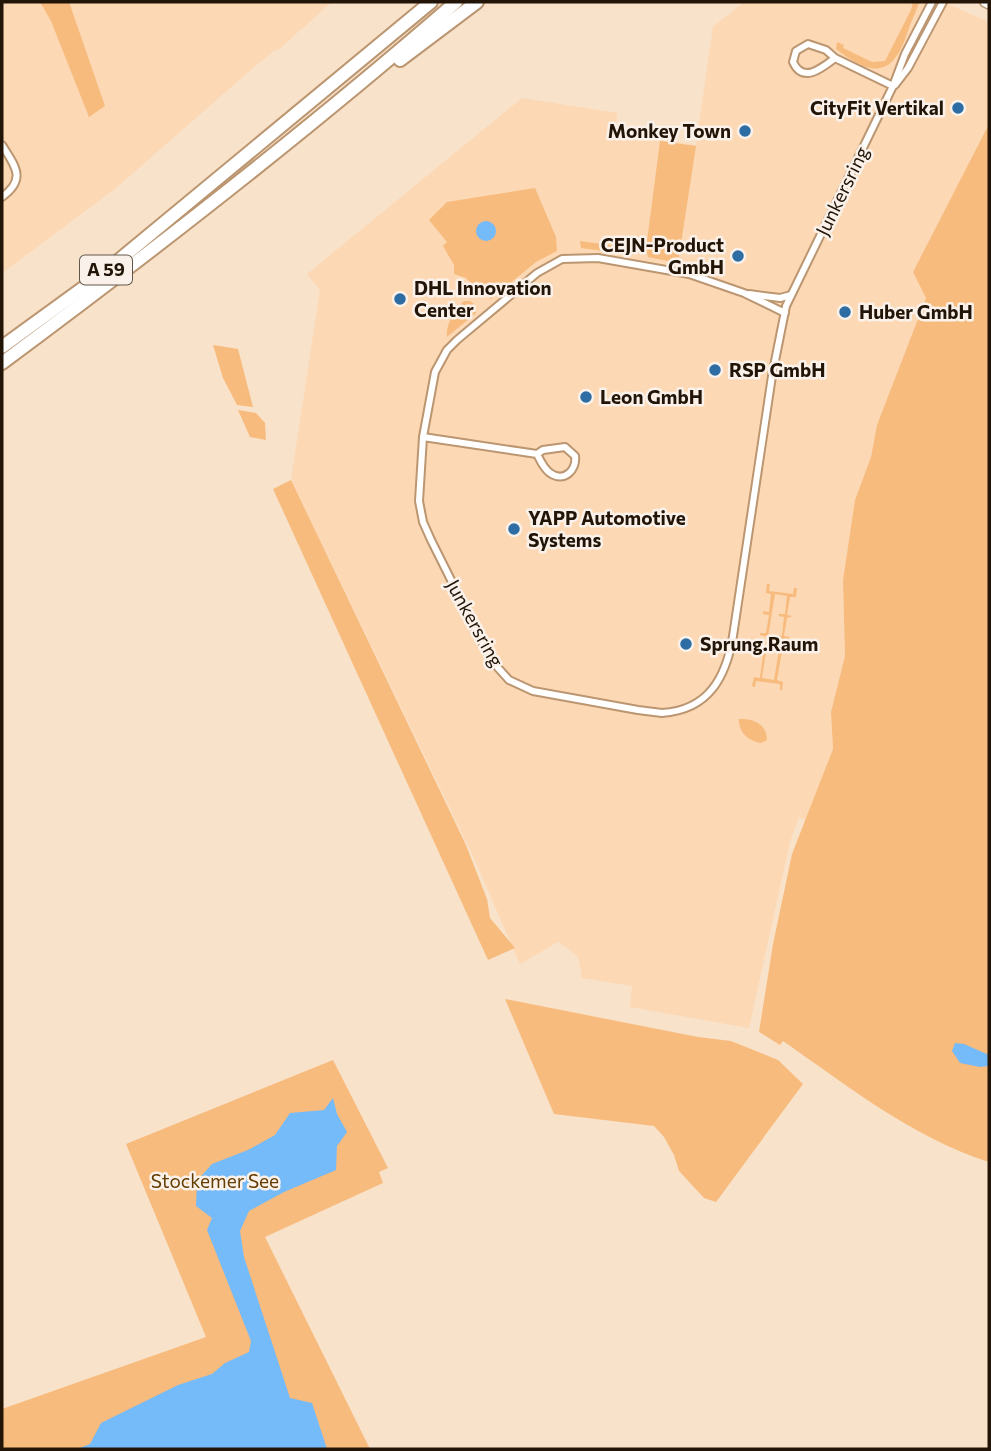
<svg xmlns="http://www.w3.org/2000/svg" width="991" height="1451" font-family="Commissioner,sans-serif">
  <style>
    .built { fill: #fcd8b4 }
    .green { fill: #f7bb7d }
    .water { fill: #75baf9 }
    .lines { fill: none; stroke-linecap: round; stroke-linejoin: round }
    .street-casing { stroke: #bb9671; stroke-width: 10 }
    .secondary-casing { stroke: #bb9671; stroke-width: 12 }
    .highway-casing { stroke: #bb9671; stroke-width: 16 }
    .street { stroke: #fff; stroke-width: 6 }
    .secondary { stroke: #fff; stroke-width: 9 }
    .highway { stroke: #fff; stroke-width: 12 }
    .poi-dot { fill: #2d6da4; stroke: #faf2ea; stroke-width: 2.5 }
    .labels { text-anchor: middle; stroke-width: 5; stroke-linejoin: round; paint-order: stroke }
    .shield { fill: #faf2ea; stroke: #63574a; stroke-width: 2 }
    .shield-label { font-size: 18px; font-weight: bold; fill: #221406 }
    .poi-label { font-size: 19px; font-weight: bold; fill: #221406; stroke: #faf2ea; text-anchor: start }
    .street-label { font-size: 19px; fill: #221406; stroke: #faf2ea }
    .park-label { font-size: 19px; fill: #643b01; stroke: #faf2ea }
  </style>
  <rect width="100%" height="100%" fill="#f9e2ca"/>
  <!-- built -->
  <g class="built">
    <polygon points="2,2 332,2 277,51 275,50 254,67 116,188 2,273"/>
    <polygon points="744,2 943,2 989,22 989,124 913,272 926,297 877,425 871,457 855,500 843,580 845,656 831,712 833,749 806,820 799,817 790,842 749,1028 630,1007 632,986 582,978 578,956 558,942 520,964 473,856 291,480 320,290 307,274 522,98 617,113 615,133 696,145 713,27"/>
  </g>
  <!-- green -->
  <g class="green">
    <polygon points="40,2 69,2 105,106 89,117 51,21"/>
    <path d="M 913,2 L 919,2 C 917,11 912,19 909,28 C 894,76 875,79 836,49 L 837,42 L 844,45 L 843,48 L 872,62 L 885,61 L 911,10 Z"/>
    <path d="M 989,124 L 989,1162 C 913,1138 848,1086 783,1041 L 780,1045 L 759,1032 L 773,944 L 792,854 L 833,749 L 831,712 L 845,656 L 843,580 L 855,500 L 871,457 L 877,425 L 926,298 L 913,272 Z"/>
    <polygon points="660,141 696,146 678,263 648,257 646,249"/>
    <polygon points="535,188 556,237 557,251 536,262 491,299 482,294 486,290 477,281 473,285 466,278 454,274 454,265 443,246 447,242 429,220 447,202"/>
    <polygon points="580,241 638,249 634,255 581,248"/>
    <path d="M 464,301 L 470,301 L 474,304 L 476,313 L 447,337 C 445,326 455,308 464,301 Z"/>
    <polygon points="213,345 238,349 253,407 237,405 223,378"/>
    <polygon points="238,410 256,413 265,423 266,440 250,437"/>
    <polygon points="291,480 466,845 487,899 490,918 515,948 488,960 273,489"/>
    <polygon points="767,584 770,584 769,591 793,594 794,588 797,588 796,597 790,597 787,615 793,616 787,618 784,636 789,637 789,640 775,638 776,635 782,636 784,617 779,616 779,614 785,614 787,596 775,594 768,637 760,635 760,633 766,633 769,615 763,614 763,611 769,612 771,594 766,593"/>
    <polygon points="758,644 767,645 762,678 774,680 779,650 774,649 774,646 788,648 787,651 782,651 777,680 783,682 782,690 780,690 780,684 756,681 755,687 752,686 754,677 760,678 764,648 758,646"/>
    <path d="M 739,719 C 753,718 767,724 767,740 L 761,743 C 749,741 738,732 739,719 Z"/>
    <polygon points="505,999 698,1037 731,1041 778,1060 803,1084 716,1202 704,1198 679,1171 674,1155 664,1137 654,1126 554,1114"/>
    <polygon points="333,1060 388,1168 379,1172 383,1183 265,1237 370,1449 2,1449 2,1409 206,1337 126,1144"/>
  </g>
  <!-- water -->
  <g class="water">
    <circle cx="486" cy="231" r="10"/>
    <polygon points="955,1043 964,1044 989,1055 989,1066 980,1067 960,1063 952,1051"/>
    <polygon points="333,1098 337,1114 347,1132 337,1146 336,1170 284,1192 249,1211 240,1231 244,1257 290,1398 312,1403 327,1449 77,1449 90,1444 101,1423 178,1385 212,1374 225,1363 249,1352 251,1341 207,1230 212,1218 196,1206 197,1181 212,1164 248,1150 275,1135 290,1113 324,1110"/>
  </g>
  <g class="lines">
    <!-- street casing -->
    <g class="street-casing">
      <g id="street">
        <path d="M 835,58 C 822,68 803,84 793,62 L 796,51 L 808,44 L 826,50 L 835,58 L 893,86"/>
        <polyline points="895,85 908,68 943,2"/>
        <path d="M 2,145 C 15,166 27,179 2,197"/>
        <polyline points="749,294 780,298 791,295"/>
        <path d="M 785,313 L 744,293 L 689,274 L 598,258 L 562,259 L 537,273 L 457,340 L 447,350 L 435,372 L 423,437 L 419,501 L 423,522 L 431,540 L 491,660 L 509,680 L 533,691 L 638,710 L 662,713 C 709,710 726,677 733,636 L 772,376 L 786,306 L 893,86 L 905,54 L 932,2"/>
        <path d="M 423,437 L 537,454 L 543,450 L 565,447 L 575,456 C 577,470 564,483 550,473 C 544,469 540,460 537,454"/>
      </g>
    </g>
    <!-- secondary casing -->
    <g class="secondary-casing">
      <polyline id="secondary" points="985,2 989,4"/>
    </g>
    <!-- highway casing -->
    <g class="highway-casing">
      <g id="highway">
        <polyline points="400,60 477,2"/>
        <polyline points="2,347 101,275 431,2"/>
        <path d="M 2,363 C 157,248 310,129 456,2"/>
      </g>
    </g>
    <!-- street -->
    <use href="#street" class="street"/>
    <!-- secondary -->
    <use href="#secondary" class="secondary"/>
    <!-- highway -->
    <use href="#highway" class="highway"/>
  </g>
  <!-- markers -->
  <g class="poi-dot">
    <circle cx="958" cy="108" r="7"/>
    <circle cx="745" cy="131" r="7"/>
    <circle cx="738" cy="256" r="7"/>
    <circle cx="400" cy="299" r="7"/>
    <circle cx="845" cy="312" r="7"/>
    <circle cx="715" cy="370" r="7"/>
    <circle cx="586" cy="397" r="7"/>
    <circle cx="514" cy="529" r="7"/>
    <circle cx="686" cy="644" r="7"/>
  </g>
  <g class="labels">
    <!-- shield labels -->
    <rect class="shield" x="80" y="255.5" width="52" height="29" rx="5"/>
    <g class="shield-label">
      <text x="106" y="276">A 59</text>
    </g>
    <!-- poi labels -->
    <g class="poi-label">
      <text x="944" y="115" text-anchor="end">CityFit Vertikal</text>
      <text x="731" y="138" text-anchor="end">Monkey Town</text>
      <text x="724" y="252" text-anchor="end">CEJN-Product<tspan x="724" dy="22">GmbH</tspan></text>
      <text x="414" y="295">DHL Innovation<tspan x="414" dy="22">Center</tspan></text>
      <text x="859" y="319">Huber GmbH</text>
      <text x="729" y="377">RSP GmbH</text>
      <text x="600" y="404">Leon GmbH</text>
      <text x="528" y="525">YAPP Automotive<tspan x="528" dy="22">Systems</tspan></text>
      <text x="700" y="651">Sprung.Raum</text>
    </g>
    <!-- street labels -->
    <g class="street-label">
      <text transform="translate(842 191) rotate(-64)" y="7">Junkersring</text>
      <text transform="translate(475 623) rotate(61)" y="7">Junkersring</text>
    </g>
    <!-- park labels -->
    <g class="park-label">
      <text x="215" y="1188">Stockemer See</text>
    </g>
  </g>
  <!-- border -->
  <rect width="991" height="1451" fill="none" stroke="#221406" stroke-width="7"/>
</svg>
